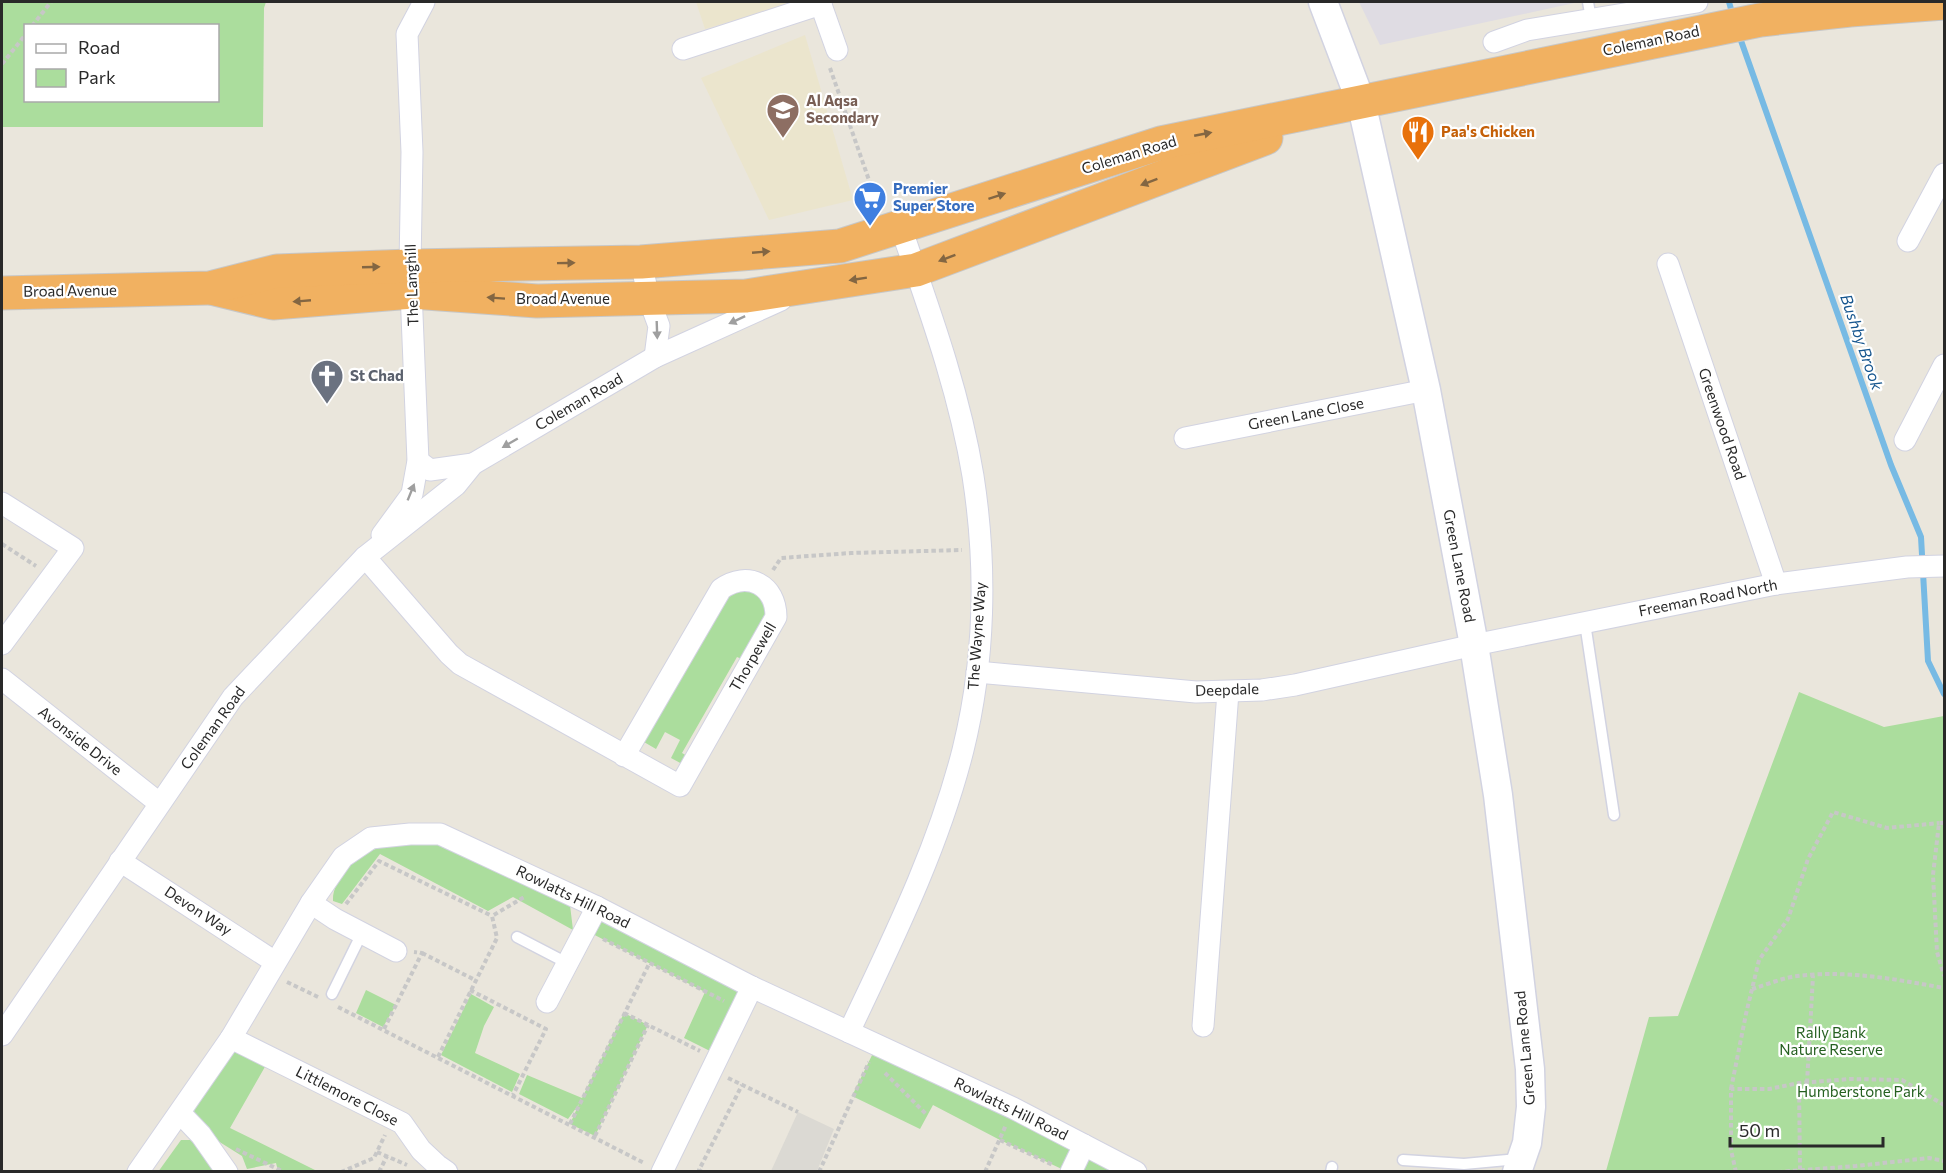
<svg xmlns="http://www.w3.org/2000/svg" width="1946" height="1173" font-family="Commissioner,sans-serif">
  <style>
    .industrial { fill: #dfdce3 }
    .education { fill: #ebe5cd }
    .green { fill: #abdd9d; fill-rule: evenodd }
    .plaza { fill: #dbd9d3 }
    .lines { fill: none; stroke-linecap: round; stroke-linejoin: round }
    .stream { stroke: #77bae4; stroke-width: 6 }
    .lane-casing { stroke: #d2d3e1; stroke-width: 13 }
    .street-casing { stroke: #d2d3e1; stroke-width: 23 }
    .secondary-casing { stroke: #d2d3e1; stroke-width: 31 }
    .highway-casing { stroke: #c7c7c7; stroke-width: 35 }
    .path { stroke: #c7c7c7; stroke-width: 4; stroke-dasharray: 4.5 3; stroke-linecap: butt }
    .lane { stroke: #fff; stroke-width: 10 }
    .street { stroke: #fff; stroke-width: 21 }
    .secondary { stroke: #fff; stroke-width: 28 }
    .highway { stroke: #f1b161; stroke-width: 33 }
    .oneway { fill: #836642 }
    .oneway2 { fill: #9f9f9f }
    .labels { text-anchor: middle; stroke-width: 4.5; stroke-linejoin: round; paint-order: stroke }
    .street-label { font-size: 15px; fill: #292929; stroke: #fff }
    .education-label { font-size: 15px; font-weight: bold; fill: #785e54; stroke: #fff; text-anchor: start }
    .food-label { font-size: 15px; font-weight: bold; fill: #c56008; stroke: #fff; text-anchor: start }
    .shop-label { font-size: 15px; font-weight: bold; fill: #366cbe; stroke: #fff; text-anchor: start }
    .worship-label { font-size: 15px; font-weight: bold; fill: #5b616d; stroke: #fff; text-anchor: start }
    .park-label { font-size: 15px; fill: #256020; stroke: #fff }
    .water-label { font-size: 16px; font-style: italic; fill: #18578f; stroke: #fff }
  </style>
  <rect width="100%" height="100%" fill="#eae6dc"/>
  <!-- industrial -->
  <polygon class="industrial" points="1359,2 1579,2 1380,45"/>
  <!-- education -->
  <g class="education">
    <polygon points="696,2 796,2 705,29"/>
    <polygon points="805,35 853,200 769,220 701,78"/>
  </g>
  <!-- green -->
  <g class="green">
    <path d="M 2,2 L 266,2 L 264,8 L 263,127 L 2,127 ZM 26,26 L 218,26 L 218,100 L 26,100 Z"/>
    <polygon points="734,590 757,591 769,609 744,660 737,657 682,753 689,757 684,765 671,758 680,740 665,732 656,749 644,742 728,594"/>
    <polygon points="1799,692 1884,727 1944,716 1944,1171 1606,1171 1649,1017 1678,1016"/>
    <path d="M 412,843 L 441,843 L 570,905 L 573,930 L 513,897 L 488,911 L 380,854 L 342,904 L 333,901 C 332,879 357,854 379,848 C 389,845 401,844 412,843 Z"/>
    <polygon points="597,907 752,987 712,1052 684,1038 705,992 585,930"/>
    <polygon points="366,990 396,1005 383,1027 356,1013"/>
    <polygon points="471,994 494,1007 484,1026 475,1053 520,1074 512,1092 441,1055"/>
    <polygon points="624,1013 648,1025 595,1136 570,1124 579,1104 568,1119 519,1094 527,1075 582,1098"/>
    <polygon points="230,1040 270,1058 230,1128 317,1171 278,1171 276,1163 247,1169 242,1156 202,1131 180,1113"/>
    <polygon points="877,1045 1136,1171 1066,1171 1000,1140 933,1105 920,1129 852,1096"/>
    <polygon points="181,1140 195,1140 223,1172 158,1172"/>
  </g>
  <!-- plaza -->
  <polygon class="plaza" points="798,1112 834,1129 817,1171 771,1171"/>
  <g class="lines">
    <!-- stream -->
    <g class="stream">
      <polyline points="1729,2 1733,16"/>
      <polyline points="1739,35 1891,465 1921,537 1928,661 1944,694"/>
    </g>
    <!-- lane casing -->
    <g class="lane-casing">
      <g id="lane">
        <polyline points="1588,2 1591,19"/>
        <polyline points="1585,623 1614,815"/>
        <polyline points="517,937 567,963"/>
        <polyline points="332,994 362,933"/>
        <polyline points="1403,1160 1464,1164 1518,1159"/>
        <polyline points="1331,1172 1332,1167"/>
      </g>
    </g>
    <!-- street casing -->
    <g class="street-casing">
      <g id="street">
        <polyline points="820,2 837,50"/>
        <polyline points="1494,42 1527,30 1697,2"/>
        <polyline points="683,49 821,4"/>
        <polyline points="1908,241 1944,174"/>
        <polyline points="641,262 649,299 659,326 655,357"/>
        <polyline points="1668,264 1776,584"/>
        <polyline points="1185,438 1426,390"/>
        <polyline points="1905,440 1944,365"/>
        <polyline points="418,461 430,470 473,464"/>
        <polyline points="2,503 73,548 2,644"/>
        <polyline points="382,535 412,494 418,461 410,266 412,152 407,34 424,2"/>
        <path d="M 365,557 L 449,654 L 460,664 L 680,786 L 776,617 C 776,585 748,570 721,589 L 624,756"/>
        <polyline points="977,672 1196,692 1262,690 1295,685 1474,645 1776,584 1907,567 1944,566"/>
        <polyline points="2,679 159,803"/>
        <polyline points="120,861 275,962"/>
        <polyline points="311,903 335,919 396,951"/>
        <polyline points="547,1002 597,907"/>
        <polyline points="1203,1026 1228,692"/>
        <path d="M 849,1032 C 892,941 938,849 963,750 C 985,661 987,566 973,476 C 959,390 929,309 901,228"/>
        <polyline points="2,1035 233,697 365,557 456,485 473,464 655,357 781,300"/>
        <polyline points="231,1038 402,1123 421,1150 437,1165 447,1172"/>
        <polyline points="180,1113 201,1135 227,1172"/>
        <polyline points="138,1172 231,1038 311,903 343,857 371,838 410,834 440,834 597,907 752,987 1013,1108 1136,1172"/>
        <polyline points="662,1172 752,987"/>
        <polyline points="1071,1172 1084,1145"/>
      </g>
    </g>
    <!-- secondary casing -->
    <g class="secondary-casing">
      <polyline id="secondary" points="1323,2 1361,102 1426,390 1474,645 1498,795 1530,1069 1531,1107 1527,1143 1517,1172"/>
    </g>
    <!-- highway casing -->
    <g class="highway-casing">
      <g id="highway">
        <polyline points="215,289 273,303 412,292 537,301 746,296 916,270 1266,138"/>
        <polyline points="2,293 210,288 277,271 410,266 641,262 840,246 1161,143 1760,20 1850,10 1944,3"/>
      </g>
    </g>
    <!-- path -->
    <g class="path">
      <polyline points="32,26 51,2"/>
      <polyline points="2,64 26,34"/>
      <polyline points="830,68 879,209"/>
      <polyline points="2,544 36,566"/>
      <polyline points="773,570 781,558 851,553 962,550"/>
      <polyline points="1944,823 1939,823 1933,875 1937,952 1944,976"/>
      <polyline points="346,904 379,861 492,916"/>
      <polyline points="603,939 724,1001"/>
      <polyline points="422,953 475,980"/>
      <polyline points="287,982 318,997"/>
      <path d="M 1752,989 C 1766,985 1782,978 1797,976 C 1847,970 1895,979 1944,988"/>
      <polyline points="470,990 546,1029 513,1095"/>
      <polyline points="338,1007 644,1163"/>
      <polyline points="624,1013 700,1051"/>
      <polyline points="384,1029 422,953 414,952"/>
      <polyline points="438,1057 497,938 492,916 526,896"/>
      <polyline points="885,1073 927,1115"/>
      <polyline points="728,1078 798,1112"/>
      <polyline points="1799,1083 1800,1169"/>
      <polyline points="1807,1083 1813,976"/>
      <polyline points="1731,1089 1746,1014 1759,960 1788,919 1808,859 1833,812 1887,828 1939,823"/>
      <polyline points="570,1124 649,964"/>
      <polyline points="595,1136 648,1025"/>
      <polyline points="1000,1140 1053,1165"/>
      <polyline points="236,1149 284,1172"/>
      <polyline points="377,1152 407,1165"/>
      <polyline points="341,1172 374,1158 385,1135"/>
      <polyline points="379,1172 387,1156"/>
      <polyline points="702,1172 699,1170 742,1085"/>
      <polyline points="819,1172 869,1062"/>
      <polyline points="985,1172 1006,1125"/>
      <polyline points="1736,1172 1731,1150 1731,1089 1769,1089 1799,1083 1850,1079 1902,1080 1944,1105"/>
      <polyline points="1778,1172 1856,1166 1929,1158 1944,1161"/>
    </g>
    <!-- lane -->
    <use href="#lane" class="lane"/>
    <!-- street -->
    <use href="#street" class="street"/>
    <!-- secondary -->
    <use href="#secondary" class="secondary"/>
    <!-- highway -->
    <use href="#highway" class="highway"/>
  </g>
  <!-- one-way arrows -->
  <defs><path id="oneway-solid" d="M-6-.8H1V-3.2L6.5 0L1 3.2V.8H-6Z" transform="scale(1.5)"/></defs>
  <g class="oneway">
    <use href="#oneway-solid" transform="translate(1203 134) rotate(-11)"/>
    <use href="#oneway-solid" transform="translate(1149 182) rotate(159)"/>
    <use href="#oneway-solid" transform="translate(997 196) rotate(-18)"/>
    <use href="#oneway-solid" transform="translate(761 252) rotate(-5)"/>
    <use href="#oneway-solid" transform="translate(947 258) rotate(159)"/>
    <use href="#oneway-solid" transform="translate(566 263) rotate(-1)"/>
    <use href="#oneway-solid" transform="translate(371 267) rotate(-2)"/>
    <use href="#oneway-solid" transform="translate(858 279) rotate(171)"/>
    <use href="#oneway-solid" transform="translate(496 298) rotate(-176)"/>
    <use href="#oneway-solid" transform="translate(302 301) rotate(175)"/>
  </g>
  <g class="oneway2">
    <use href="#oneway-solid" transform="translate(737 320) rotate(155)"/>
    <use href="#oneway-solid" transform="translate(657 330) rotate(88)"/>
    <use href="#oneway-solid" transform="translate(510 443) rotate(150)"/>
    <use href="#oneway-solid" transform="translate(411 492) rotate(-68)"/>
  </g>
  <!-- icons -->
  <defs>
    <g id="school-pin" transform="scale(1.725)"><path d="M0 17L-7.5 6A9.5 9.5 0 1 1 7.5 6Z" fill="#8d6e63" stroke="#fff"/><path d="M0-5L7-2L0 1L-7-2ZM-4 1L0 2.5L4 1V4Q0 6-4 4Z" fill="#fff"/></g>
    <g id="restaurant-pin" transform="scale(1.725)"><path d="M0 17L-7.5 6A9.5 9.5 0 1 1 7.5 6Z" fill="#e8710a" stroke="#fff"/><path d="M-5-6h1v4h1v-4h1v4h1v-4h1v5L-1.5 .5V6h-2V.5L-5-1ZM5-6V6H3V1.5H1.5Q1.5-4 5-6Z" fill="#fff"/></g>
    <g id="supermarket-pin" transform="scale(1.725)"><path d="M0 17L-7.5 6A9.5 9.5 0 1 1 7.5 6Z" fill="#3f7fe0" stroke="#fff"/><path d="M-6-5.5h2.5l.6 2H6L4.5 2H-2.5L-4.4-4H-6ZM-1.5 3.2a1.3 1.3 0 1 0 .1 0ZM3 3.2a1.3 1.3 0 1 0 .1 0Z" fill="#fff"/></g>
    <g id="church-pin" transform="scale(1.725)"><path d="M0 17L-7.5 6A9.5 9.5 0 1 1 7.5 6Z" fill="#6b7280" stroke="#fff"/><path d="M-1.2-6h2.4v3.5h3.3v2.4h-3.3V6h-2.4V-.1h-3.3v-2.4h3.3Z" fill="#fff"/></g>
  </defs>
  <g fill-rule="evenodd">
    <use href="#school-pin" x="783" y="110"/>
    <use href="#restaurant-pin" x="1418" y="132"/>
    <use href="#supermarket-pin" x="870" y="198"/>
    <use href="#church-pin" x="327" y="376"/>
  </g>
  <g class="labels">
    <!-- street labels -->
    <g class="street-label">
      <text transform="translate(1651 41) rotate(-12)" y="5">Coleman Road</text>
      <text transform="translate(1129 155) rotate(-17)" y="5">Coleman Road</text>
      <text transform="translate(412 285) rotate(-92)" y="5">The Langhill</text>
      <text transform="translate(70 291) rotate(-1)" y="5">Broad Avenue</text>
      <text x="563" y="304">Broad Avenue</text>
      <text transform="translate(579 402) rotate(-30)" y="5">Coleman Road</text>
      <text transform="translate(1306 414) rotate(-11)" y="5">Green Lane Close</text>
      <text transform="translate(1722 424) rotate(71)" y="5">Greenwood Road</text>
      <text transform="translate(1459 566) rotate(79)" y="5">Green Lane Road</text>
      <text transform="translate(1708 598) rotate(-11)" y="5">Freeman Road North</text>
      <text transform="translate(977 636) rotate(-86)" y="5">The Wayne Way</text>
      <text transform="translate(753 657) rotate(-60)" y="5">Thorpewell</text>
      <text transform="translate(1227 690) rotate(-2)" y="5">Deepdale</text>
      <text transform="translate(213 728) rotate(-54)" y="5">Coleman Road</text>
      <text transform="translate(80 741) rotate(38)" y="5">Avonside Drive</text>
      <text transform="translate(573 897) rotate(26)" y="5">Rowlatts Hill Road</text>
      <text transform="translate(198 911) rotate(33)" y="5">Devon Way</text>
      <text transform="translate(1525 1048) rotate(-95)" y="5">Green Lane Road</text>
      <text transform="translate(347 1096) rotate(27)" y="5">Littlemore Close</text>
      <text transform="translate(1011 1109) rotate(26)" y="5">Rowlatts Hill Road</text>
    </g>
    <!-- education labels -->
    <g class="education-label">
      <text x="806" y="106">Al Aqsa<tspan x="806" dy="17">Secondary</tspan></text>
    </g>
    <!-- food labels -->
    <g class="food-label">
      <text x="1441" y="137">Paa's Chicken</text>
    </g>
    <!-- shop labels -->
    <g class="shop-label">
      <text x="893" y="194">Premier<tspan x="893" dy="17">Super Store</tspan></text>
    </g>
    <!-- worship labels -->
    <g class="worship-label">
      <text x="350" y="381">St Chad</text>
    </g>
    <!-- park labels -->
    <g class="park-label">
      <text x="1831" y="1038">Rally Bank<tspan x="1831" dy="17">Nature Reserve</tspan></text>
      <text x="1861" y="1097">Humberstone Park</text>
    </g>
    <!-- water labels -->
    <g class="water-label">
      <text transform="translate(1862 342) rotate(71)" y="6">Bushby Brook</text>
    </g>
  </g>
  <!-- border -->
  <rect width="1946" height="1173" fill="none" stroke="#292929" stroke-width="6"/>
  <!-- legend -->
  <rect x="24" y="24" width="195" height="78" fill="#ffffff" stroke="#a9a9a9" stroke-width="1.5"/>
  <rect x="36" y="44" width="30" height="9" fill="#ffffff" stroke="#a9a9a9" stroke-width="1.5"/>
  <text x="78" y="54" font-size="18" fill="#292929">Road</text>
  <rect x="36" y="69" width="30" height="18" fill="#abdd9d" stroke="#a9a9a9" stroke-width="1.5"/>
  <text x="78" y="84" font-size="18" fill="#292929">Park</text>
  <!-- scale -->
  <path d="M1730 1137v9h153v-9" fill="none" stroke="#292929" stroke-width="3"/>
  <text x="1739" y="1137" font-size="18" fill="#292929" stroke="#ffffff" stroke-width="4.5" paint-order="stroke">50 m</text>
</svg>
